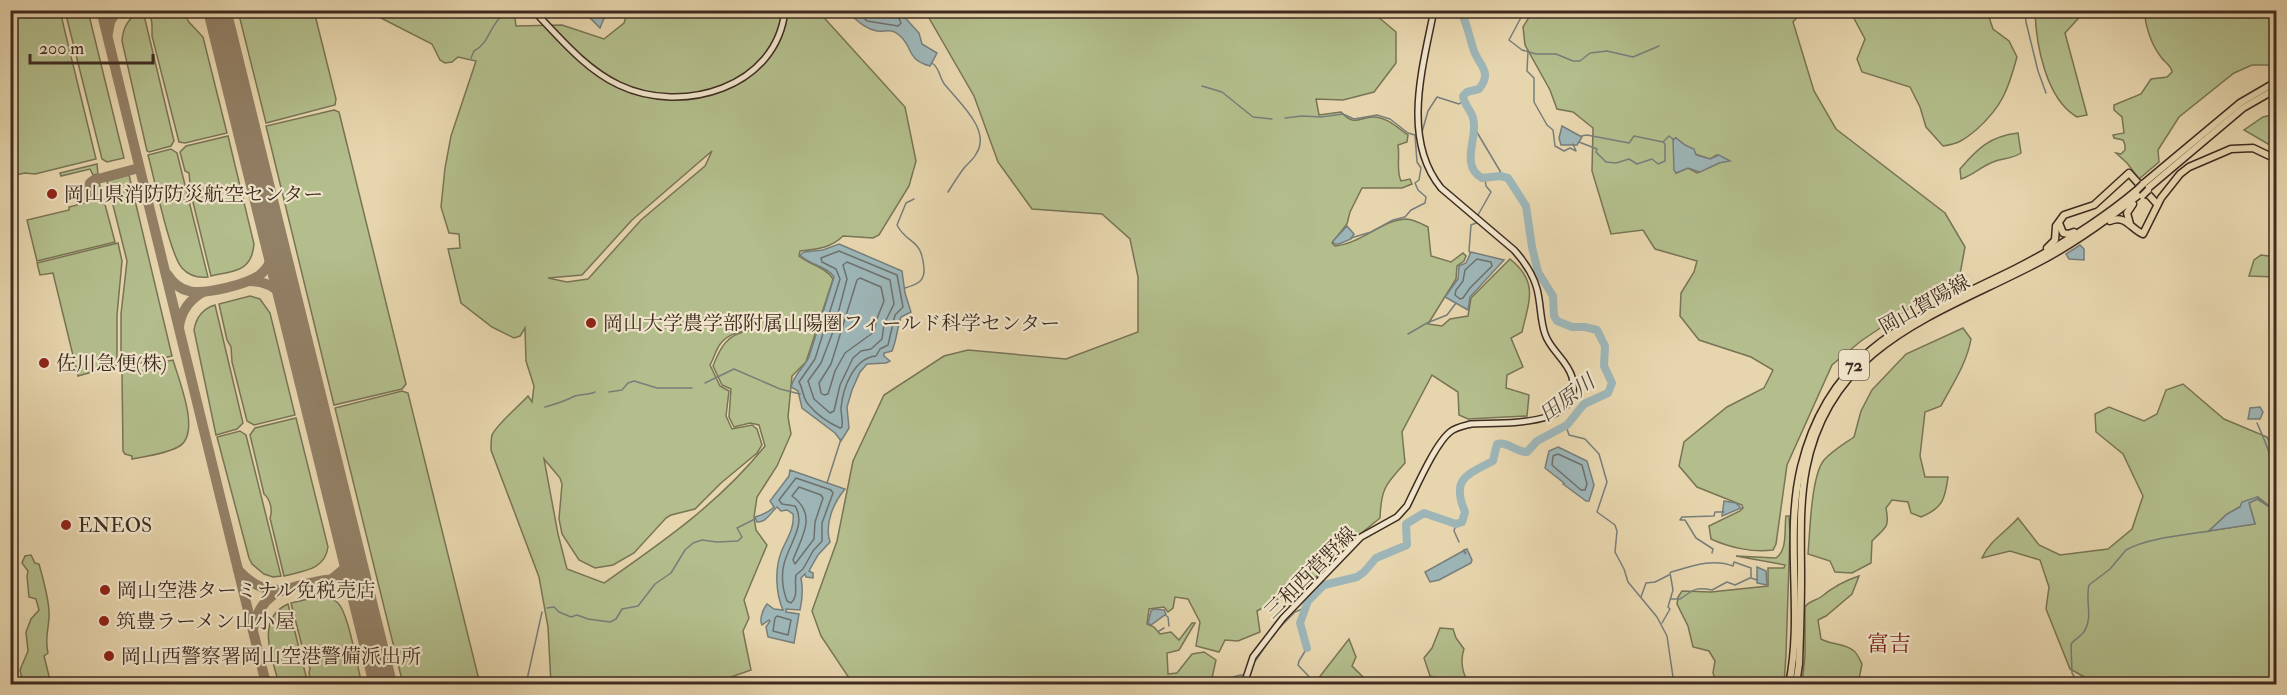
<svg xmlns="http://www.w3.org/2000/svg" width="2287" height="695" font-family="'IM FELL Double Pica','Noto Serif JP',serif">
  <style>
    .green { fill: #b3be8c; stroke: #787456; stroke-width: 1.5; fill-rule: evenodd }
    .water { fill: #9db5b7; stroke: #777e7b; stroke-width: 1.5 }
    .lines { fill: none; stroke-linecap: round; stroke-linejoin: round }
    .shore { stroke: #6e706c; stroke-width: 1.5 }
    .stream { stroke: #777e7b; stroke-width: 1.5 }
    .river { stroke: #9db5b7; stroke-width: 8 }
    .taxiway { stroke: #928066; stroke-width: 10 }
    .runway { stroke: #928066; stroke-width: 28 }
    .secondary-casing { stroke: #3e2b20; stroke-width: 8 }
    .primary-casing { stroke: #3e2b20; stroke-width: 9 }
    .secondary { stroke: #efe4ca; stroke-width: 5 }
    .primary { stroke: #e7d5ad; stroke-width: 6 }
    .primary-bridge-casing { stroke: #3e2b20; stroke-width: 9; stroke-linecap: butt }
    .primary-bridge { stroke: #e7d5ad; stroke-width: 6 }
    .poi-dot { fill: #8f2418; stroke: #efe4ca; stroke-width: 2 }
    .labels { text-anchor: middle; stroke-width: 4.5; stroke-linejoin: round; paint-order: stroke }
    .shield { fill: #efe4ca; stroke: #736253; stroke-width: 1.5 }
    .shield-label { font-size: 18px; font-weight: bold; fill: #3e2b20 }
    .poi-label { font-size: 20px; fill: #3e2b20; stroke: #efe4ca; text-anchor: start }
    .street-label { font-size: 20px; fill: #3e2b20; stroke: #efe4ca }
    .water-label { font-size: 21px; font-style: italic; fill: #51473e; stroke: #efe4ca }
    .quarter-label { font-size: 22px; fill: #7a1f14; stroke: #efe4ca }
  </style>
  <rect width="100%" height="100%" fill="#e7d5ad"/>
  <filter id="stains"><feTurbulence type="fractalNoise" baseFrequency=".00333" numOctaves="4"/><feColorMatrix values="0 0 0 0 .2 0 0 0 0 .09 0 0 0 0 .02 0 0 0 .5 -.17"/></filter>
  <radialGradient id="worn" r=".72"><stop offset=".6" stop-color="#630" stop-opacity="0"/><stop offset="1" stop-color="#630" stop-opacity=".3"/></radialGradient>
  <!-- green -->
  <g class="green">
    <path d="M 379,10 L 514,11 L 516,26 L 562,25 L 604,39 L 624,23 L 628,11 L 818,11 L 905,107 L 916,161 L 909,186 L 879,235 L 873,238 L 843,236 C 831,248 817,249 800,251 L 799,256 C 808,264 827,268 833,279 L 806,362 L 792,376 L 788,417 L 791,434 L 777,466 L 757,497 L 754,517 L 756,530 L 767,545 L 744,600 L 749,618 L 743,631 L 751,670 L 725,679 L 722,684 L 551,684 L 548,627 L 539,577 L 491,450 C 491,445 491,439 492,435 C 497,424 519,406 528,396 L 532,402 L 534,386 L 526,361 L 525,328 L 520,336 L 514,338 L 492,327 L 461,303 L 448,249 L 460,248 L 459,234 L 449,233 L 441,207 L 445,168 L 451,136 L 476,61 L 458,57 L 452,62 L 445,63 L 440,60 L 432,44 L 375,15 ZM 712,151 L 705,166 L 641,220 L 588,279 L 567,282 L 548,278 L 582,275 L 632,220 ZM 771,326 C 763,333 758,330 748,331 C 727,334 720,348 713,366 L 722,385 L 731,389 L 729,417 L 734,427 L 750,423 L 759,425 L 765,446 C 719,503 664,541 604,583 L 567,569 L 558,534 L 544,459 L 560,478 L 562,484 L 559,519 L 562,534 L 579,560 L 595,568 L 613,565 L 634,553 L 666,518 L 671,515 L 695,509 L 721,483 L 757,453 L 762,445 L 757,429 L 752,425 L 732,429 L 726,416 L 729,391 L 720,386 L 710,365 C 714,358 716,349 721,343 C 733,328 755,332 771,326 Z"/>
    <path d="M 1370,10 L 1396,32 L 1396,63 L 1374,92 L 1343,100 L 1316,99 L 1319,115 L 1341,112 C 1356,128 1359,116 1375,117 C 1388,118 1398,128 1408,135 L 1407,142 L 1398,145 C 1400,156 1396,171 1401,181 L 1410,179 L 1412,184 L 1402,188 L 1362,188 L 1350,212 L 1347,224 L 1332,243 L 1335,246 C 1360,244 1382,220 1406,219 C 1413,219 1422,224 1428,227 L 1431,256 L 1451,262 L 1463,253 L 1466,256 L 1464,261 L 1457,266 L 1456,279 L 1428,324 L 1442,326 L 1450,319 L 1468,316 L 1471,298 L 1510,259 C 1539,282 1529,301 1522,332 L 1511,338 L 1523,367 L 1507,375 L 1506,388 L 1529,395 L 1527,416 L 1468,419 L 1459,415 L 1458,392 L 1432,375 L 1402,432 L 1405,463 C 1386,484 1381,488 1380,518 L 1347,545 L 1342,544 L 1335,551 L 1338,555 L 1316,577 L 1300,580 L 1283,596 L 1257,611 L 1260,632 L 1238,641 L 1225,640 L 1219,652 L 1196,646 L 1200,622 L 1188,599 L 1175,597 L 1173,608 L 1168,612 L 1164,607 L 1149,609 L 1147,624 L 1154,627 L 1160,634 L 1171,632 L 1179,640 L 1192,623 L 1195,623 L 1179,650 L 1167,653 L 1168,674 L 1177,673 L 1192,654 L 1204,652 L 1216,660 L 1212,678 L 1214,684 L 853,684 L 821,636 L 812,611 L 837,541 L 853,461 L 884,395 L 944,356 L 968,350 L 1066,359 L 1138,332 L 1138,277 L 1130,239 L 1102,214 L 1032,209 L 998,162 L 974,96 L 925,11 Z"/>
    <polygon points="10,11 60,11 96,159 35,174 25,173 11,176"/>
    <polygon points="65,11 88,11 124,158 107,162 102,159"/>
    <path d="M 143,11 L 174,141 L 171,146 L 149,152 L 147,151 L 122,41 C 123,26 129,17 143,11 Z"/>
    <path d="M 147,11 L 185,11 L 188,21 L 203,37 L 227,133 L 185,143 L 179,142 L 152,36 C 152,28 153,17 147,11 Z"/>
    <polygon points="238,11 314,11 336,99 335,105 266,123"/>
    <path d="M 1533,11 L 1803,11 L 1793,22 L 1814,91 L 1836,129 L 1945,213 L 1965,247 L 1960,274 L 1861,341 L 1832,365 L 1787,465 L 1776,544 L 1773,550 C 1753,553 1728,547 1711,539 L 1709,526 L 1740,511 L 1743,508 L 1742,505 L 1697,487 L 1679,466 L 1684,442 L 1727,407 L 1764,388 L 1773,370 L 1751,357 L 1699,340 L 1680,316 L 1681,293 L 1694,272 L 1697,261 L 1655,249 L 1643,230 L 1611,234 L 1592,171 L 1593,128 L 1573,112 L 1557,109 L 1550,90 L 1525,45 L 1523,27 ZM 1676,138 L 1695,154 L 1710,159 L 1717,155 L 1719,163 L 1697,173 L 1688,168 L 1676,173 Z"/>
    <path d="M 1977,11 L 1988,14 L 1993,29 L 2009,41 L 2017,57 C 2008,90 2002,107 1976,130 C 1964,140 1958,144 1943,146 L 1926,127 L 1920,107 L 1910,87 L 1862,72 L 1857,59 L 1865,39 L 1850,11 Z"/>
    <path d="M 2035,11 L 2085,11 L 2065,33 L 2087,115 L 2077,117 C 2046,99 2036,45 2035,11 Z"/>
    <path d="M 2168,11 L 2276,11 L 2276,65 L 2252,65 L 2234,73 L 2179,117 L 2158,150 L 2159,162 L 2139,179 L 2127,163 L 2116,153 L 2121,154 L 2125,150 L 2125,145 L 2123,140 L 2114,138 L 2113,135 L 2124,133 L 2122,117 L 2114,110 L 2114,105 L 2141,94 L 2151,79 L 2167,77 L 2172,72 C 2171,65 2165,63 2161,57 C 2150,43 2146,27 2144,11 L 2155,14 Z"/>
    <polygon points="334,110 339,112 340,116 406,384 402,389 334,405 266,126"/>
    <polygon points="2276,114 2276,145 2268,144 2244,130 2263,117"/>
    <path d="M 2018,133 L 2021,153 C 2012,159 2003,158 1993,162 C 1982,166 1973,175 1961,179 L 1960,169 C 1977,149 1990,136 2018,133 Z"/>
    <path d="M 228,136 L 254,244 C 252,272 233,271 211,276 L 191,194 L 189,173 L 185,171 L 180,152 L 186,146 Z"/>
    <path d="M 171,149 L 177,153 L 208,277 C 198,278 189,276 182,268 C 170,255 154,177 148,155 Z"/>
    <polygon points="97,164 98,174 93,175 90,169 61,176 60,173"/>
    <polygon points="129,175 172,356 128,366 121,361 121,314 127,261 107,181"/>
    <polygon points="99,182 115,242 37,261 27,220 69,210 69,207 96,200 94,185"/>
    <polygon points="118,243 122,261 117,315 117,365 78,376 53,273 40,275 37,263"/>
    <polygon points="2261,255 2276,257 2276,277 2249,276 2254,260"/>
    <polygon points="250,296 260,299 270,313 295,415 254,425 247,421 232,362 231,347 227,340 219,304"/>
    <path d="M 215,305 L 243,423 L 237,429 L 216,435 L 194,330 C 196,318 202,309 215,305 Z"/>
    <path d="M 1963,328 L 1971,339 C 1967,363 1952,385 1941,406 L 1925,412 L 1920,456 L 1925,477 L 1948,477 C 1945,499 1943,508 1921,517 L 1911,513 L 1908,502 L 1892,500 L 1886,508 C 1890,529 1885,527 1872,541 L 1871,563 L 1852,573 L 1835,572 L 1830,561 L 1808,554 C 1810,532 1811,476 1824,460 C 1833,450 1844,444 1854,437 L 1861,411 L 1872,390 L 1906,354 Z"/>
    <path d="M 173,360 C 179,381 202,435 178,447 C 165,454 147,456 132,459 L 132,456 L 125,454 L 123,451 L 122,374 L 124,370 Z"/>
    <path d="M 2183,384 L 2224,419 L 2267,437 L 2276,454 L 2276,684 L 2095,683 L 2070,669 L 2046,609 L 2049,587 L 2040,560 L 2010,551 L 1982,558 C 1989,541 2006,532 2018,518 L 2039,545 L 2060,555 L 2108,549 L 2132,529 L 2143,496 L 2123,454 L 2096,432 L 2095,414 L 2109,407 L 2144,421 L 2157,414 L 2166,390 ZM 2258,497 L 2268,505 L 2257,499 L 2249,503 L 2255,524 L 2209,531 L 2227,514 Z"/>
    <polygon points="402,391 408,393 480,684 403,684 335,408"/>
    <path d="M 296,418 L 328,547 C 325,570 303,571 284,576 L 270,518 C 273,510 270,499 264,494 L 250,435 L 255,428 Z"/>
    <polygon points="240,431 246,435 281,576 273,577 264,574 252,564 249,558 217,437"/>
    <path d="M 1786,516 L 1789,516 L 1790,533 L 1786,654 L 1784,684 L 1717,684 L 1713,673 L 1715,661 L 1709,651 L 1693,647 L 1688,626 L 1677,604 L 1678,597 L 1682,591 L 1711,592 L 1768,586 L 1768,568 L 1784,568 L 1785,565 L 1736,556 L 1776,558 C 1788,550 1784,529 1786,516 Z"/>
    <path d="M 31,555 L 35,563 L 39,564 C 43,579 48,595 49,611 C 50,626 44,637 48,653 L 44,656 L 51,684 L 23,684 L 20,670 L 28,651 L 26,632 L 31,619 L 39,610 L 36,599 L 29,597 L 27,576 L 28,571 L 22,563 L 25,556 Z"/>
    <path d="M 1859,576 L 1852,594 L 1826,616 L 1818,620 L 1821,639 C 1831,645 1845,643 1854,651 C 1857,653 1860,660 1862,664 L 1858,684 L 1802,684 L 1805,656 L 1805,607 C 1809,601 1815,601 1821,597 C 1833,587 1843,581 1859,576 Z"/>
    <path d="M 321,596 C 328,597 333,598 338,603 C 349,614 357,667 362,684 L 311,684 L 309,673 L 310,668 L 303,650 L 291,603 Z"/>
    <path d="M 288,604 L 308,684 L 279,684 C 272,657 255,619 288,604 Z"/>
    <path d="M 1440,628 L 1453,629 L 1456,638 L 1464,649 C 1460,661 1462,674 1470,684 L 1443,684 L 1441,680 L 1430,676 L 1424,658 L 1432,648 Z"/>
    <polygon points="1349,639 1356,657 1352,666 1367,681 1366,684 1314,684"/>
  </g>
  <!-- water -->
  <g class="water">
    <polygon points="578,11 607,11 600,28 584,12"/>
    <path d="M 846,11 L 899,11 L 919,33 L 922,44 L 937,53 L 930,66 C 905,59 914,47 899,35 C 891,28 886,32 877,31 C 864,29 856,19 846,11 Z"/>
    <polygon points="1562,126 1580,136 1582,137 1577,145 1561,145 1559,138"/>
    <polygon points="1676,138 1685,145 1694,149 1696,155 1710,159 1719,155 1730,161 1719,163 1700,172 1688,168 1676,173 1674,170 1673,139"/>
    <polygon points="1347,226 1354,234 1351,239 1339,244 1334,244 1333,241"/>
    <path d="M 839,244 L 902,271 L 905,293 L 911,312 L 901,317 C 897,328 897,339 892,351 L 884,353 L 884,356 L 890,361 L 886,363 L 867,364 L 860,372 L 852,390 L 847,407 L 849,428 L 841,441 L 835,433 L 802,408 L 798,391 L 791,387 C 794,374 804,368 809,357 L 834,277 C 827,266 809,265 800,255 L 804,252 L 823,250 Z"/>
    <polygon points="2080,245 2084,249 2084,260 2069,259 2066,254"/>
    <polygon points="1471,252 1504,260 1470,297 1468,310 1445,297 1458,279 1459,266 1466,263"/>
    <polygon points="2260,407 2263,412 2260,419 2248,419 2250,408"/>
    <polygon points="1558,447 1587,461 1594,485 1589,501 1586,501 1563,484 1564,483 1545,468 1549,451"/>
    <path d="M 790,470 L 845,489 C 834,502 824,524 830,542 L 818,555 L 809,571 L 813,573 L 813,578 L 806,577 L 805,574 L 801,578 C 803,588 802,601 800,610 L 786,609 L 786,612 L 799,614 L 794,643 L 768,637 L 766,627 L 770,621 L 769,620 L 762,625 C 759,619 763,609 767,604 L 774,609 L 783,610 C 776,594 774,569 782,550 C 787,539 795,527 793,514 L 787,510 L 781,511 L 777,507 C 771,512 766,523 757,522 L 755,517 C 762,515 769,512 774,507 L 770,501 L 789,476 Z"/>
    <polygon points="2257,497 2269,507 2257,499 2249,503 2255,524 2209,531 2227,514 2240,507 2242,502"/>
    <polygon points="1724,501 1736,503 1741,508 1722,516"/>
    <polygon points="1467,549 1472,560 1471,563 1439,580 1430,582 1425,572 1463,551 1466,554 1464,550"/>
    <polygon points="1757,567 1766,571 1767,585 1757,583"/>
    <polygon points="1154,609 1164,610 1166,614 1151,625 1148,623 1151,611"/>
  </g>
  <g class="lines">
    <!-- shore -->
    <g class="shore">
      <polyline points="855,10 867,21 898,26 901,23 895,10"/>
      <path d="M 839,251 L 897,275 L 903,307 L 895,315 L 888,345 L 880,349 L 876,356 C 854,358 843,387 841,408 C 841,415 843,420 842,427 L 840,428 C 829,423 816,414 808,404 C 803,399 803,388 799,382 L 815,359 L 840,279 L 836,269 L 822,262 L 821,258 Z"/>
      <polygon points="1477,259 1491,262 1492,266 1470,288 1463,298 1460,299 1455,295 1456,290 1463,281 1465,270"/>
      <polygon points="847,262 890,280 894,304 884,324 882,339 871,349 861,351 853,358 840,385 834,411 830,413 814,399 808,381 821,363 834,329 847,279 843,265"/>
      <polygon points="860,278 881,287 884,301 876,321 874,332 845,353 835,371 828,394 824,395 821,393 819,383 831,364 857,280"/>
      <polygon points="1558,454 1582,465 1587,484 1585,490 1581,490 1552,465 1553,456"/>
      <path d="M 796,478 L 831,490 L 833,493 L 822,523 L 822,541 L 813,551 L 803,569 L 796,575 C 794,585 799,596 791,603 L 787,601 C 783,590 781,576 784,564 C 788,546 807,524 795,506 L 782,504 L 779,500 Z"/>
      <path d="M 799,487 L 821,495 L 823,498 L 815,522 L 814,539 L 795,564 L 793,560 C 802,536 818,515 792,496 Z"/>
      <polygon points="777,616 791,620 788,635 773,631 775,618"/>
    </g>
    <!-- stream -->
    <g class="stream">
      <polyline points="1525,10 1509,40 1522,50 1536,54 1556,54 1573,61 1580,61 1590,53 1607,51 1633,57 1659,46"/>
      <polyline points="2027,10 2028,14 2025,14 2026,22 2038,71 2046,93"/>
      <polyline points="1528,51 1527,71 1534,78 1534,102 1547,125 1553,130 1555,146 1564,151 1570,148 1576,151 1573,144"/>
      <path d="M 471,58 L 474,51 C 490,43 490,23 505,13 L 511,16 L 517,10"/>
      <path d="M 932,63 C 941,69 939,79 946,86 C 959,102 992,131 976,154 C 973,160 968,163 964,168 C 958,176 953,184 948,192"/>
      <polyline points="1202,86 1222,92 1253,117 1272,119"/>
      <polyline points="1285,118 1302,116 1321,117 1343,114 1354,119 1377,115 1390,119 1408,133 1415,135 1417,162 1421,168 1419,180 1415,183 1418,190 1426,197 1425,203 1411,210 1405,217 1393,220 1371,232 1351,238"/>
      <polyline points="1475,129 1503,176"/>
      <polyline points="1422,132 1428,111 1437,97 1459,104 1463,101"/>
      <polyline points="1581,136 1587,135 1629,143 1634,136 1663,142 1669,136 1674,140"/>
      <polyline points="1579,142 1597,149 1596,152 1606,162 1616,163 1629,159 1637,164 1652,159 1658,164 1665,161 1665,144 1663,142"/>
      <polyline points="1478,215 1491,192 1486,186 1485,179"/>
      <polyline points="1470,253 1469,251 1471,225 1476,223"/>
      <path d="M 905,288 C 915,285 925,282 924,269 C 922,237 907,245 897,225 L 906,203 L 914,199"/>
      <polyline points="1408,334 1427,323 1447,315 1456,303"/>
      <polyline points="705,383 734,369 780,389 800,394"/>
      <polyline points="609,392 622,390 628,383 634,381 657,388 692,388"/>
      <path d="M 545,407 C 556,404 565,401 575,396 C 581,394 589,395 595,392"/>
      <path d="M 2257,423 C 2268,448 2284,481 2270,508"/>
      <polyline points="1566,426 1569,435 1585,439 1599,454 1607,482 1597,512 1615,525 1617,531 1615,552 1624,569 1628,582 1657,617 1667,636 1674,684"/>
      <polyline points="10,466 13,474 11,487"/>
      <polyline points="827,483 841,439"/>
      <polyline points="2268,505 2276,515"/>
      <polyline points="1456,524 1454,531 1459,542"/>
      <polyline points="1712,553 1713,549 1696,538 1685,520 1680,520 1682,517 1714,516 1715,512 1724,512"/>
      <polyline points="1641,597 1646,583 1655,582 1669,575"/>
      <path d="M 1671,599 L 1680,599 C 1693,591 1694,586 1712,590 L 1727,582 L 1735,585 L 1750,578"/>
      <polyline points="547,608 554,607 559,612 571,617 577,615 588,619 610,622 616,619 622,609 638,606 655,584 671,573 685,550 693,543 702,540 717,542 738,541 742,537 737,528 755,519"/>
      <polyline points="1165,615 1168,617 1169,626"/>
      <path d="M 1662,623 L 1670,609 L 1668,607 L 1673,590 L 1670,573 L 1671,572 C 1692,566 1713,558 1733,566 L 1734,562 L 1751,568 L 1751,578 L 1757,580"/>
      <polyline points="1277,630 1295,612 1305,608"/>
      <polyline points="1159,631 1164,628"/>
      <polyline points="1307,648 1299,661 1298,665 1316,684"/>
      <polyline points="1256,660 1269,641"/>
      <polyline points="526,684 542,612"/>
      <path d="M 1202,684 C 1208,682 1211,684 1218,682 C 1227,681 1233,675 1243,675"/>
      <polyline points="1319,684 1327,680 1330,684"/>
      <path d="M 2079,684 L 2072,673 L 2071,644 C 2075,639 2082,636 2085,630 C 2093,617 2085,600 2089,585 L 2110,569 L 2126,550 C 2147,538 2185,535 2210,531"/>
    </g>
    <!-- river -->
    <path class="river" d="M 1307,648 L 1300,623 L 1308,601 L 1324,585 L 1357,577 L 1364,572 L 1376,558 L 1407,545 L 1406,524 L 1424,513 L 1456,524 L 1462,522 L 1465,512 C 1451,479 1466,475 1493,461 L 1497,444 C 1507,441 1516,452 1527,452 L 1537,441 L 1567,425 L 1584,404 L 1608,393 L 1612,383 L 1604,366 L 1605,346 L 1597,330 L 1585,327 L 1572,327 L 1557,321 L 1554,316 L 1553,296 L 1538,272 L 1532,247 L 1526,206 L 1508,178 L 1500,176 L 1482,178 C 1459,165 1479,137 1473,118 C 1471,110 1464,105 1463,96 L 1467,92 L 1479,89 C 1493,72 1479,65 1474,51 C 1469,37 1468,25 1460,10"/>
    <!-- taxiway -->
    <g class="taxiway">
      <polyline points="101,10 266,684"/>
      <polyline points="216,10 220,20"/>
      <polyline points="108,33 110,22 117,10"/>
      <polyline points="83,196 88,193 90,183 94,180 139,168"/>
      <path d="M 167,274 C 172,282 179,289 189,291 C 204,295 251,284 262,273 C 272,264 274,251 273,238"/>
      <path d="M 249,281 C 271,281 283,292 291,311"/>
      <path d="M 179,327 C 181,311 189,300 203,292"/>
      <path d="M 238,570 C 250,583 263,591 282,590"/>
      <polyline points="333,578 345,568 349,551"/>
      <path d="M 254,627 C 256,615 261,604 272,596 C 283,588 331,576 344,580 C 354,583 358,591 362,600"/>
    </g>
    <!-- runway -->
    <polyline class="runway" points="217,10 383,684"/>
    <!-- secondary casing -->
    <g class="secondary-casing">
      <g id="secondary">
        <path d="M 533,10 C 559,37 585,69 619,85 C 682,115 777,88 785,10"/>
        <path d="M 1244,684 L 1253,657 L 1283,618 L 1361,537 L 1397,517 L 1407,506 C 1416,488 1435,444 1450,432 C 1456,427 1463,426 1471,424 C 1502,422 1585,429 1572,377 C 1567,360 1550,350 1545,334 C 1540,320 1541,304 1537,289 C 1533,274 1524,261 1514,250 L 1441,188 C 1401,139 1423,66 1434,10"/>
      </g>
    </g>
    <!-- primary casing -->
    <g class="primary-casing">
      <g id="primary">
        <polyline points="2143,184 2240,103 2276,82"/>
        <polyline points="2147,189 2243,108 2276,89"/>
        <path d="M 2110,221 C 2125,214 2131,229 2143,234 L 2161,198 L 2180,174 L 2189,167 L 2231,149 L 2253,148 L 2276,159"/>
        <polyline points="2059,223 2063,233 2068,234 2074,232"/>
        <polyline points="2130,224 2127,213 2133,204"/>
        <polyline points="2047,248 2055,240 2056,226 2064,215 2094,205 2129,173 2157,204"/>
        <path d="M 1789,684 C 1804,613 1784,538 1801,467 C 1830,347 1916,318 2015,269 C 2058,247 2100,221 2137,190"/>
        <path d="M 1796,684 L 1799,664 C 1800,635 1801,607 1801,578 C 1801,542 1799,505 1806,469 C 1830,344 1937,315 2035,264 C 2073,245 2107,220 2140,194"/>
      </g>
    </g>
    <!-- secondary -->
    <use href="#secondary" class="secondary"/>
    <!-- primary -->
    <use href="#primary" class="primary"/>
    <!-- primary-bridge casing -->
    <g class="primary-bridge-casing">
      <g id="primary-bridge">
        <polyline points="2137,190 2143,184"/>
        <polyline points="2142,196 2148,190"/>
      </g>
    </g>
    <!-- primary-bridge -->
    <use href="#primary-bridge" class="primary-bridge"/>
  </g>
  <!-- markers -->
  <g class="poi-dot">
    <circle cx="52" cy="194" r="6"/>
    <circle cx="591" cy="323" r="6"/>
    <circle cx="44" cy="363" r="6"/>
    <circle cx="66" cy="525" r="6"/>
    <circle cx="105" cy="590" r="6"/>
    <circle cx="104" cy="621" r="6"/>
    <circle cx="109" cy="656" r="6"/>
  </g>
  <g class="labels">
    <!-- shield labels -->
    <rect class="shield" x="1839" y="350" width="30" height="30" rx="4.5"/>
    <g class="shield-label">
      <text x="1854" y="371">72</text>
    </g>
    <!-- poi labels -->
    <g class="poi-label">
      <text x="64" y="201">岡山県消防防災航空センター</text>
      <text x="603" y="330">岡山大学農学部附属山陽圏フィールド科学センター</text>
      <text x="56" y="370">佐川急便(株)</text>
      <text x="78" y="532">ENEOS</text>
      <text x="117" y="597">岡山空港ターミナル免税売店</text>
      <text x="116" y="628">筑豊ラーメン山小屋</text>
      <text x="121" y="663">岡山西警察署岡山空港警備派出所</text>
    </g>
    <!-- street labels -->
    <g class="street-label">
      <text transform="translate(1924 304) rotate(-29)" y="7">岡山賀陽線</text>
      <text transform="translate(1310 572) rotate(-45)" y="7">三和西菅野線</text>
    </g>
    <!-- water labels -->
    <g class="water-label">
      <text transform="translate(1567 398) rotate(-37)" y="7">田原川</text>
    </g>
    <!-- quarter labels -->
    <g class="quarter-label">
      <text x="1889" y="651">富吉</text>
    </g>
  </g>
  <!-- margin -->
  <rect width="2287" height="695" fill="none" stroke="#e7d5ad" stroke-width="36"/>
  <rect x="12" y="12" width="2263" height="671" fill="none" stroke="#3e2b20" stroke-width="3"/>
  <rect x="18" y="18" width="2251" height="659" fill="none" stroke="#3e2b20" stroke-width="1.5"/>
  <!-- scale -->
  <path d="M30 54v9h123v-9" fill="none" stroke="#3e2b20" stroke-width="3"/>
  <text x="39" y="54" font-size="18" fill="#3e2b20" stroke="#efe4ca" stroke-width="4.5" paint-order="stroke">200 m</text>
  <rect width="100%" height="100%" filter="url(#stains)"/>
  <rect width="100%" height="100%" fill="url(#worn)"/>
</svg>
